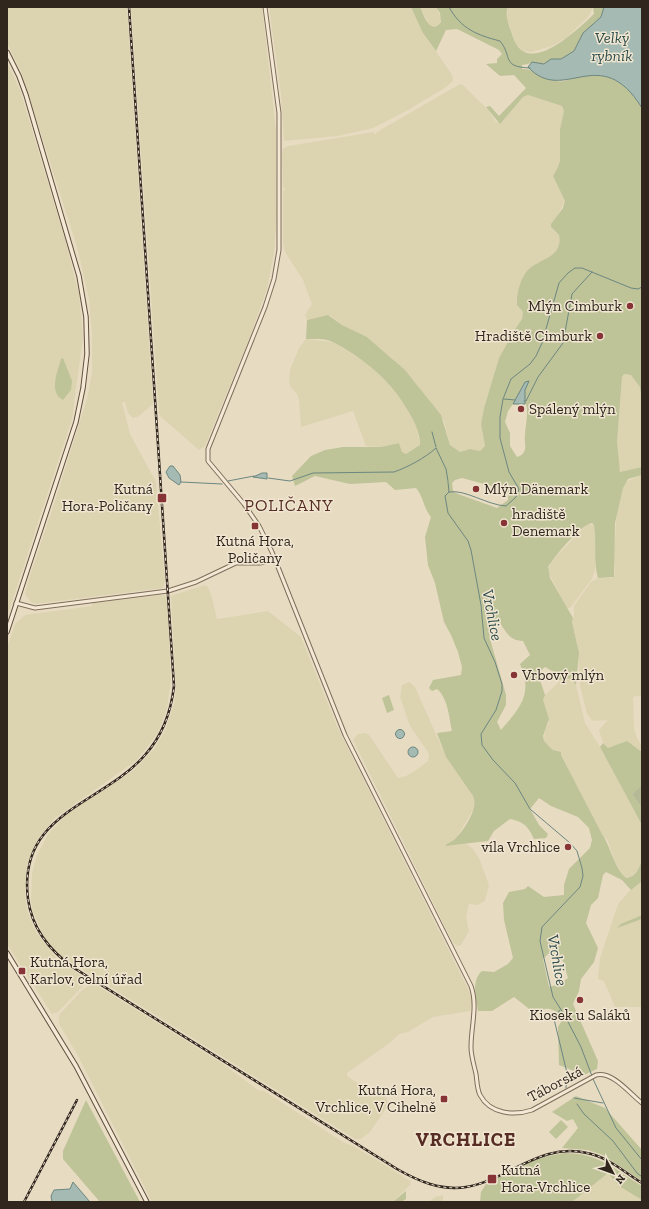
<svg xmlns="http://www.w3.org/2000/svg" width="649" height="1209" font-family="'Zilla Slab',serif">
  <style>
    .farmland { fill: #dcd4b1 }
    .green { fill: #bfc398; fill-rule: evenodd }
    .cemetery { fill: #b6b996 }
    .water { fill: #a4bab3; stroke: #6c8780 }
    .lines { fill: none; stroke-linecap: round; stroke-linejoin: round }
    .stream { stroke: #6c8780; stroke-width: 1 }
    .tertiary-casing { stroke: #7f6d5c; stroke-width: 5 }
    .secondary-casing { stroke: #604f3f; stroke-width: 5.5 }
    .tertiary { stroke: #f3e9d4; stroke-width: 3 }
    .secondary { stroke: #f3e9d4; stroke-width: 3.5 }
    .rail-casing { stroke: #30261e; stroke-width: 2.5 }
    .rail { stroke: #f0e6d1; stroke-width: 1; stroke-dasharray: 3; stroke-linecap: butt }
    .poi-dot { fill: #863436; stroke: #f0e6d1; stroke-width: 1.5 }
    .labels { text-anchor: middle; stroke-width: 3; stroke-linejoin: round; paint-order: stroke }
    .poi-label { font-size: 15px; fill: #30261e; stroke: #f0e6d1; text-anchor: start }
    .street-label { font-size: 15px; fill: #30261e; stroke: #f0e6d1 }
    .water-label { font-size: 16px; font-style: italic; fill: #2f4e4c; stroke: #f0e6d1 }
    .quarter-label { font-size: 17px; letter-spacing: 1px; fill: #572d23; stroke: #f0e6d1 }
    .district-label { font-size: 19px; font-weight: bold; letter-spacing: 1px; fill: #572d23; stroke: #f0e6d1 }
  </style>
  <rect width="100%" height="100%" fill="#e7dbc2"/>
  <!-- farmland -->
  <g class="farmland">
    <polygon points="7,7 127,7 153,404 139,416 133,418 128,413 125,402 122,402 130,434 156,482 165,580 163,588 35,604 31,602 25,595 27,585 56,498 87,399 92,372 92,334 89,299 77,247 22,74 7,43"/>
    <polygon points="131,7 262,7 276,130 277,215 274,253 267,289 251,334 205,446 199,450 160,416 159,413"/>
    <polygon points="269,7 411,7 428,40 452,75 453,81 446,87 410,109 373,128 338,136 284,141 281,94"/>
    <polygon points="420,7 436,7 441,18 440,23 434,27 430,26"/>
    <polygon points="508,7 593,7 589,16 566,38 552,46 531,52 523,51 516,44 507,19"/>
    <polygon points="7,62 20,90 66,243 79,295 83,337 72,419 7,617"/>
    <polygon points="460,84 463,85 489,111 496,122 501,123 523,97 528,95 562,106 564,111 560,129 560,161 558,167 553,176 565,201 551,228 559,235 559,247 554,253 547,258 516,301 517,305 523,312 522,319 515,329 499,358 484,408 481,424 485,446 480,451 470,449 460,452 450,445 444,421 415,382 393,359 367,337 342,325 331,316 328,315 307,320 305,315 312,304 303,280 285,252 283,241 283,191 285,190 283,186 282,154 283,149 288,146 374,132 375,135 377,132"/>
    <polygon points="306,339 333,342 371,366 388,382 399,394 417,428 420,445 417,448 406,454 402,452 399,443 381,447 366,446 353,411 301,427 299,400 297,394 290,386 289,380 290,370 299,348"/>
    <polygon points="624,374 631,375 640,387 642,403 642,467 621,473 617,459 617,442 622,377"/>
    <polygon points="642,475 642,695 633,697 634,728 637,738 642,746 641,751 628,742 608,748 606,747 602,740 599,730 608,720 593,721 587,714 580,686 578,649 572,621 574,616 574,606 591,582 598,578 612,578 615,575 614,551 617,509 625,482"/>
    <polygon points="587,524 594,525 597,540 595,570 592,579 570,608 567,608 547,570 552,561"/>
    <polygon points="204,585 208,587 211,594 217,619 268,611 301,637 337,726 472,997 472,1003 470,1011 433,1017 408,1032 399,1034 391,1042 347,1073 347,1076 363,1087 374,1087 383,1090 387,1099 388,1104 384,1111 370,1132 361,1139 355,1139 67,960 58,954 45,939 33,912 31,901 32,873 37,855 48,834 68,813 134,770 154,749 165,731 174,704 176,688 171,596"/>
    <polygon points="162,595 165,596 167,600 171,679 167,709 158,733 137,760 55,818 38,839 27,865 25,896 28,913 36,932 57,959 86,979 84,985 58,1012 52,1014 7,944 7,648 15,624 25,615 92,606 92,603"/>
    <polygon points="563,678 574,681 576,685 585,723 600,747 642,825 642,860 638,871 629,878 622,875 614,859 608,841 602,834 561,755 561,752 553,750 544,741 545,730 549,723 542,698"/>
    <polygon points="409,682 415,687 446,757 475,799 473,810 457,837 452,842 444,845 466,844 472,848 479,858 489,885 485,901 477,905 469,904 466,917 469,931 461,945 458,946 454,944 450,937 353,740 358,734 365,733 369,735 398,778 406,776 415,771 428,761 429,757 428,752 410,726 400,697 402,685"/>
    <polygon points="642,881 642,915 617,927 642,919 642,1007 615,1007 604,981 598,979 600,958 618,904 635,885"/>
    <polygon points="93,983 222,1063 258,1090 264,1091 343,1142 355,1147 390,1168 410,1181 411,1184 393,1202 152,1202 77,1054 59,1024 59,1015 82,990"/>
    <polygon points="608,1173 619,1186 642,1200 642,1202 572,1202"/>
    <polygon points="443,1195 443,1202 429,1202 435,1197"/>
  </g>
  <!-- green -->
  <g class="green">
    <path d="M 411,7 L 420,7 C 424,15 430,36 441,22 L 440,13 L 436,7 L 508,7 C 504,17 510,27 513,37 C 527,79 577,30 594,14 L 593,7 L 604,7 L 601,17 L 583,33 L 574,51 L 561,59 L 551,59 L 544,64 L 532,62 L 528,64 L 522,65 L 522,69 C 535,68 544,79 557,81 C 563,83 571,78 578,77 C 610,71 625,81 642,108 L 642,403 L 640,387 L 631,375 L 624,374 L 622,377 L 617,442 L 620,472 L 642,467 L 642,475 L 628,479 L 623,488 L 615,523 L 614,577 L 598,578 C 593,561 597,543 594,525 L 592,523 C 580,525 555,556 548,567 L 550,578 L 573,618 L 572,622 L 579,653 L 576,685 C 572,678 566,677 559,680 L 554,672 L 545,667 L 540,671 L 540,680 L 545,695 L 543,700 L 549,719 L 543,736 L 544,741 L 553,750 L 561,752 L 561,755 L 602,834 C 610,845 616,873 627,878 C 637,876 639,868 642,860 L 642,881 L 631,890 L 622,880 L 606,872 L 603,875 L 598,898 L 591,905 L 586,923 L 598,948 L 594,962 L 581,979 L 579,991 L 573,1004 L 598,1061 L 597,1069 L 584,1075 L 559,1065 L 558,1027 L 561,1022 C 559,1006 544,1007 533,1012 L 514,997 L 492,1011 L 478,1011 C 476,997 471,981 482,971 L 494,972 L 508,964 L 513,958 L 504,920 L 503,903 L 509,892 L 525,889 L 528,886 L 544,897 L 564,895 L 564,885 L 569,869 L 590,848 L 592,840 L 589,828 L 578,817 L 551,806 L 539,798 L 530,809 L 539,825 L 548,834 L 546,838 L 534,839 C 528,826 524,822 510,819 L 494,831 L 488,841 L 445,846 C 447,843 452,842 455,839 C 464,830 479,808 473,796 L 446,757 L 437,733 L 452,731 C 449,717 448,698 437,689 L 432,691 L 429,688 L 433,680 L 461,675 L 462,667 L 458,652 L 451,635 L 444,622 L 435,583 L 428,565 L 425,537 L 431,517 C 423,507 424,498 416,488 L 395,490 L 386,482 L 350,484 L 315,476 L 295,486 L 292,476 L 311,456 L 325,450 L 343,447 L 381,447 L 399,443 L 402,452 L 406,454 L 420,445 C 420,432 415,423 408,411 C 391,380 364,359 333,342 C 326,338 314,339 306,339 L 307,320 L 328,315 L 342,325 L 367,337 L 405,370 L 441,415 L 450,445 L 460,452 L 470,449 L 480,451 L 485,446 L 481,424 L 484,408 L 499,358 L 515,329 L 522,319 L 523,312 L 517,305 C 516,294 521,277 528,270 C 540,258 563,258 559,235 L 551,227 L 551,224 L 563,208 L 565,201 L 553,176 L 558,167 L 560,161 L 560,129 L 564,111 L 562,106 L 528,95 L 523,97 L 501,123 L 500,124 L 486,107 L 490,106 L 499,116 L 526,88 L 514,75 L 500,76 L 486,64 L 497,63 L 497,59 L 502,54 L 499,50 L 457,29 L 446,30 L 436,51 L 423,33 ZM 513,404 L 526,404 C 529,416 525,425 525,436 C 524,440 526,445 525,449 C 524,454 521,456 517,457 L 510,446 L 510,433 L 505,422 L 508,411 ZM 462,478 L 499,488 L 508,493 L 508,500 L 497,508 L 458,494 L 453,491 L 452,483 L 455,480 ZM 495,621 L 500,623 C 507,633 509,640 523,641 L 530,655 L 520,664 C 533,694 521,707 501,730 L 497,722 L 506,705 L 506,695 L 490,639 C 489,630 490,626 495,621 ZM 552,953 L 563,961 L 568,978 L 560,984 L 549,987 L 543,959 L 548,954 Z"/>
    <path d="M 63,358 L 72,381 L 71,390 L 63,400 C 48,392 58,371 61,359 Z"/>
    <polygon points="389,695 394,710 387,713 382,698"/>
    <polygon points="627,741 642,752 642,785 632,794 642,808 642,825 600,747 603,743 608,748"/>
    <polygon points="642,915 642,919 617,928 621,924"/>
    <polygon points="576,1096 605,1108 642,1150 642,1181 603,1155 588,1150 562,1148 578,1128 573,1119 567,1121 552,1112"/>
    <polygon points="86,1100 140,1202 100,1202 63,1159 63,1151"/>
    <polygon points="561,1120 568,1127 556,1139 549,1132"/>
    <path d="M 564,1153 C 599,1153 614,1169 642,1186 L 642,1200 L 619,1186 L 608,1173 L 572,1202 L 480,1202 L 481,1192 L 486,1184 L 539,1158 Z"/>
    <polygon points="406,1191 406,1199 401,1202 393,1202"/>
  </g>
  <!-- cemetery -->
  <polygon class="cemetery" points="642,785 642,808 632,794"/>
  <!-- water -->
  <g class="water">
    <path d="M 604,7 L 642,7 L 642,108 C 600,40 564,106 528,67 L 532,62 L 544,64 L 551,59 L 561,59 L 574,51 L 583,33 L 601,17 Z"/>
    <polygon points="529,381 525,390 525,404 513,404 525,382"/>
    <polygon points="170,466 173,466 180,475 181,482 179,485 169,478 166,472"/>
    <polygon points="262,473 267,473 267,479 253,477"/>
    <circle cx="400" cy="734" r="4.5"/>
    <circle cx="413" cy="752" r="5"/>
    <polygon points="73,1182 90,1202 52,1202 51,1196 54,1190 70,1189"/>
  </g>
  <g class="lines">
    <!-- stream -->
    <g class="stream">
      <path d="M 449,7 C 461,29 477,35 500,41 C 513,57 501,67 530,68"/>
      <polyline points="504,399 515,400"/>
      <polyline points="524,401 526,401 538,377 563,343 572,294 592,272"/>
      <polyline points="432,432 436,447"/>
      <path d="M 268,478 L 290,481 L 313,473 L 394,472 C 408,467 425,458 436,448 L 446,469 L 448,481"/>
      <polyline points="228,481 254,476"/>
      <polyline points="181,482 222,484"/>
      <polyline points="448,482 449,492"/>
      <polyline points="560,1010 554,1019 567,1073 566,1088"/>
      <path d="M 592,1076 L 581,1047 L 565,1016 L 553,997 L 540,941 L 542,927 L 580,887 L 583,876 L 582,868 L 577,851 L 570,843 L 530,809 L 515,783 L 493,760 L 482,745 L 481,734 L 496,710 L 502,691 L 502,684 L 495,662 L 484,638 L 481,605 L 471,550 L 468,541 L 448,513 L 445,496 L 449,492 C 465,489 487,505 506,506 L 516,497 L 519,489 L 509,472 L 500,438 L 500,417 L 503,399 L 511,379 L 530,364 L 536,356 L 542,343 L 559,283 L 568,273 L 575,268 L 582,268 L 631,288 L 638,289 L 642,287"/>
      <polyline points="593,1079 616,1128 642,1160"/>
      <polyline points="574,1098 603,1103"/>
      <polyline points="577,1104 584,1114 613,1141 637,1173 642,1177"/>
    </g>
    <!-- tertiary casing -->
    <g class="tertiary-casing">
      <g id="tertiary">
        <path d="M 265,7 L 279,113 L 279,250 L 274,279 L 265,307 L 208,449 L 208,461 L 244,504 L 259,526 L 272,552 L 345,735 L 471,986 C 478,1006 471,1026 471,1047 C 471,1056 474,1065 476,1074 C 477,1081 477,1089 480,1095 C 490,1114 514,1116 532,1110 L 596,1075 C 613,1071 630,1094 642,1103"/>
        <polyline points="16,603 35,608 168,591 196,582 236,563 260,563 275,559"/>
      </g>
    </g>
    <!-- secondary casing -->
    <g class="secondary-casing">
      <g id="secondary">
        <polyline points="7,52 19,76 26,95 79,276 86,317 87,354 83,388 76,422 7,632"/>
        <polyline points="7,953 76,1066 147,1202"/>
      </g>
    </g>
    <!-- tertiary -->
    <use href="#tertiary" class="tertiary"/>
    <!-- secondary -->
    <use href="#secondary" class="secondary"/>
    <!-- rail casing -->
    <g class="rail-casing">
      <g id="rail">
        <path d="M 129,7 L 174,686 C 171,712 163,735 145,755 C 102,805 17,812 28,899 C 32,929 50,951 74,968 L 397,1169 C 418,1181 441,1191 466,1187 C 509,1180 540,1142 587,1153 C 608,1157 624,1172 642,1183"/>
        <polyline points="24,1202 77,1100"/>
      </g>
    </g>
    <!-- rail -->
    <use href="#rail" class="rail"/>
  </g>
  <!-- markers -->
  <g class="poi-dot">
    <circle cx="630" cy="306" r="4"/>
    <circle cx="600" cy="336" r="4"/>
    <circle cx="521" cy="409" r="4"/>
    <circle cx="476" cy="489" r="4"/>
    <rect x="157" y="493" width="10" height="10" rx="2"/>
    <circle cx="504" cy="523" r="4"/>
    <rect x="251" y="522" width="8" height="8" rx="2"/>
    <circle cx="514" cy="675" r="4"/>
    <circle cx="568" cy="847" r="4"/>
    <rect x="18" y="967" width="8" height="8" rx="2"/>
    <circle cx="580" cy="1000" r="4"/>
    <rect x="440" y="1095" width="8" height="8" rx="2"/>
    <rect x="487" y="1174" width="10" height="10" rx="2"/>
  </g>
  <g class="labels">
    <!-- poi labels -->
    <g class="poi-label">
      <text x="622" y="311" text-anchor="end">Mlýn Cimburk</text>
      <text x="592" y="341" text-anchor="end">Hradiště Cimburk</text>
      <text x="529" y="414">Spálený mlýn</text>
      <text x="153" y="494" text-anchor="end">Kutná<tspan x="153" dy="17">Hora-Poličany</tspan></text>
      <text x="484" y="494">Mlýn Dänemark</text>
      <text x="512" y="519">hradiště<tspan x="512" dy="17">Denemark</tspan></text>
      <text x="255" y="546" text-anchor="middle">Kutná Hora,<tspan x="255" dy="17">Poličany</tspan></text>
      <text x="522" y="680">Vrbový mlýn</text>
      <text x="560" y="852" text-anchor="end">víla Vrchlice</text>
      <text x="30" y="967">Kutná Hora,<tspan x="30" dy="17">Karlov, celní úřad</tspan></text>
      <text x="580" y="1020" text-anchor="middle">Kiosek u Saláků</text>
      <text x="436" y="1095" text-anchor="end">Kutná Hora,<tspan x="436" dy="17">Vrchlice, V Cihelně</tspan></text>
      <text x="501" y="1175">Kutná<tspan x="501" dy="17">Hora-Vrchlice</tspan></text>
    </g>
    <!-- street labels -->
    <g class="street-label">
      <text transform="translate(555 1084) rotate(-28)" y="5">Táborská</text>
    </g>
    <!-- water labels -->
    <g class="water-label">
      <text x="612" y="43">Velký<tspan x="612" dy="18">rybník</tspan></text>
      <text transform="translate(493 615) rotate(79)" y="6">Vrchlice</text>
      <text transform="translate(558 960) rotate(80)" y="6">Vrchlice</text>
    </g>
    <!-- quarter labels -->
    <g class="quarter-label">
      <text x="289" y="511">POLIČANY</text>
    </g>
    <!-- district labels -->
    <g class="district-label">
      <text x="466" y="1146">VRCHLICE</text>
    </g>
  </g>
  <!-- border -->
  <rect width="649" height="1209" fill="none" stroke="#30261e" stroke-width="16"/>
  <!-- north arrow -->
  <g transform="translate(613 1173) rotate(131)" stroke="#f0e6d1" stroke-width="3" paint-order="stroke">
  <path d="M0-3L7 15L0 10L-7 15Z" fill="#30261e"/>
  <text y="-6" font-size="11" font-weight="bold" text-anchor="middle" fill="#30261e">N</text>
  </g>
</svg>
